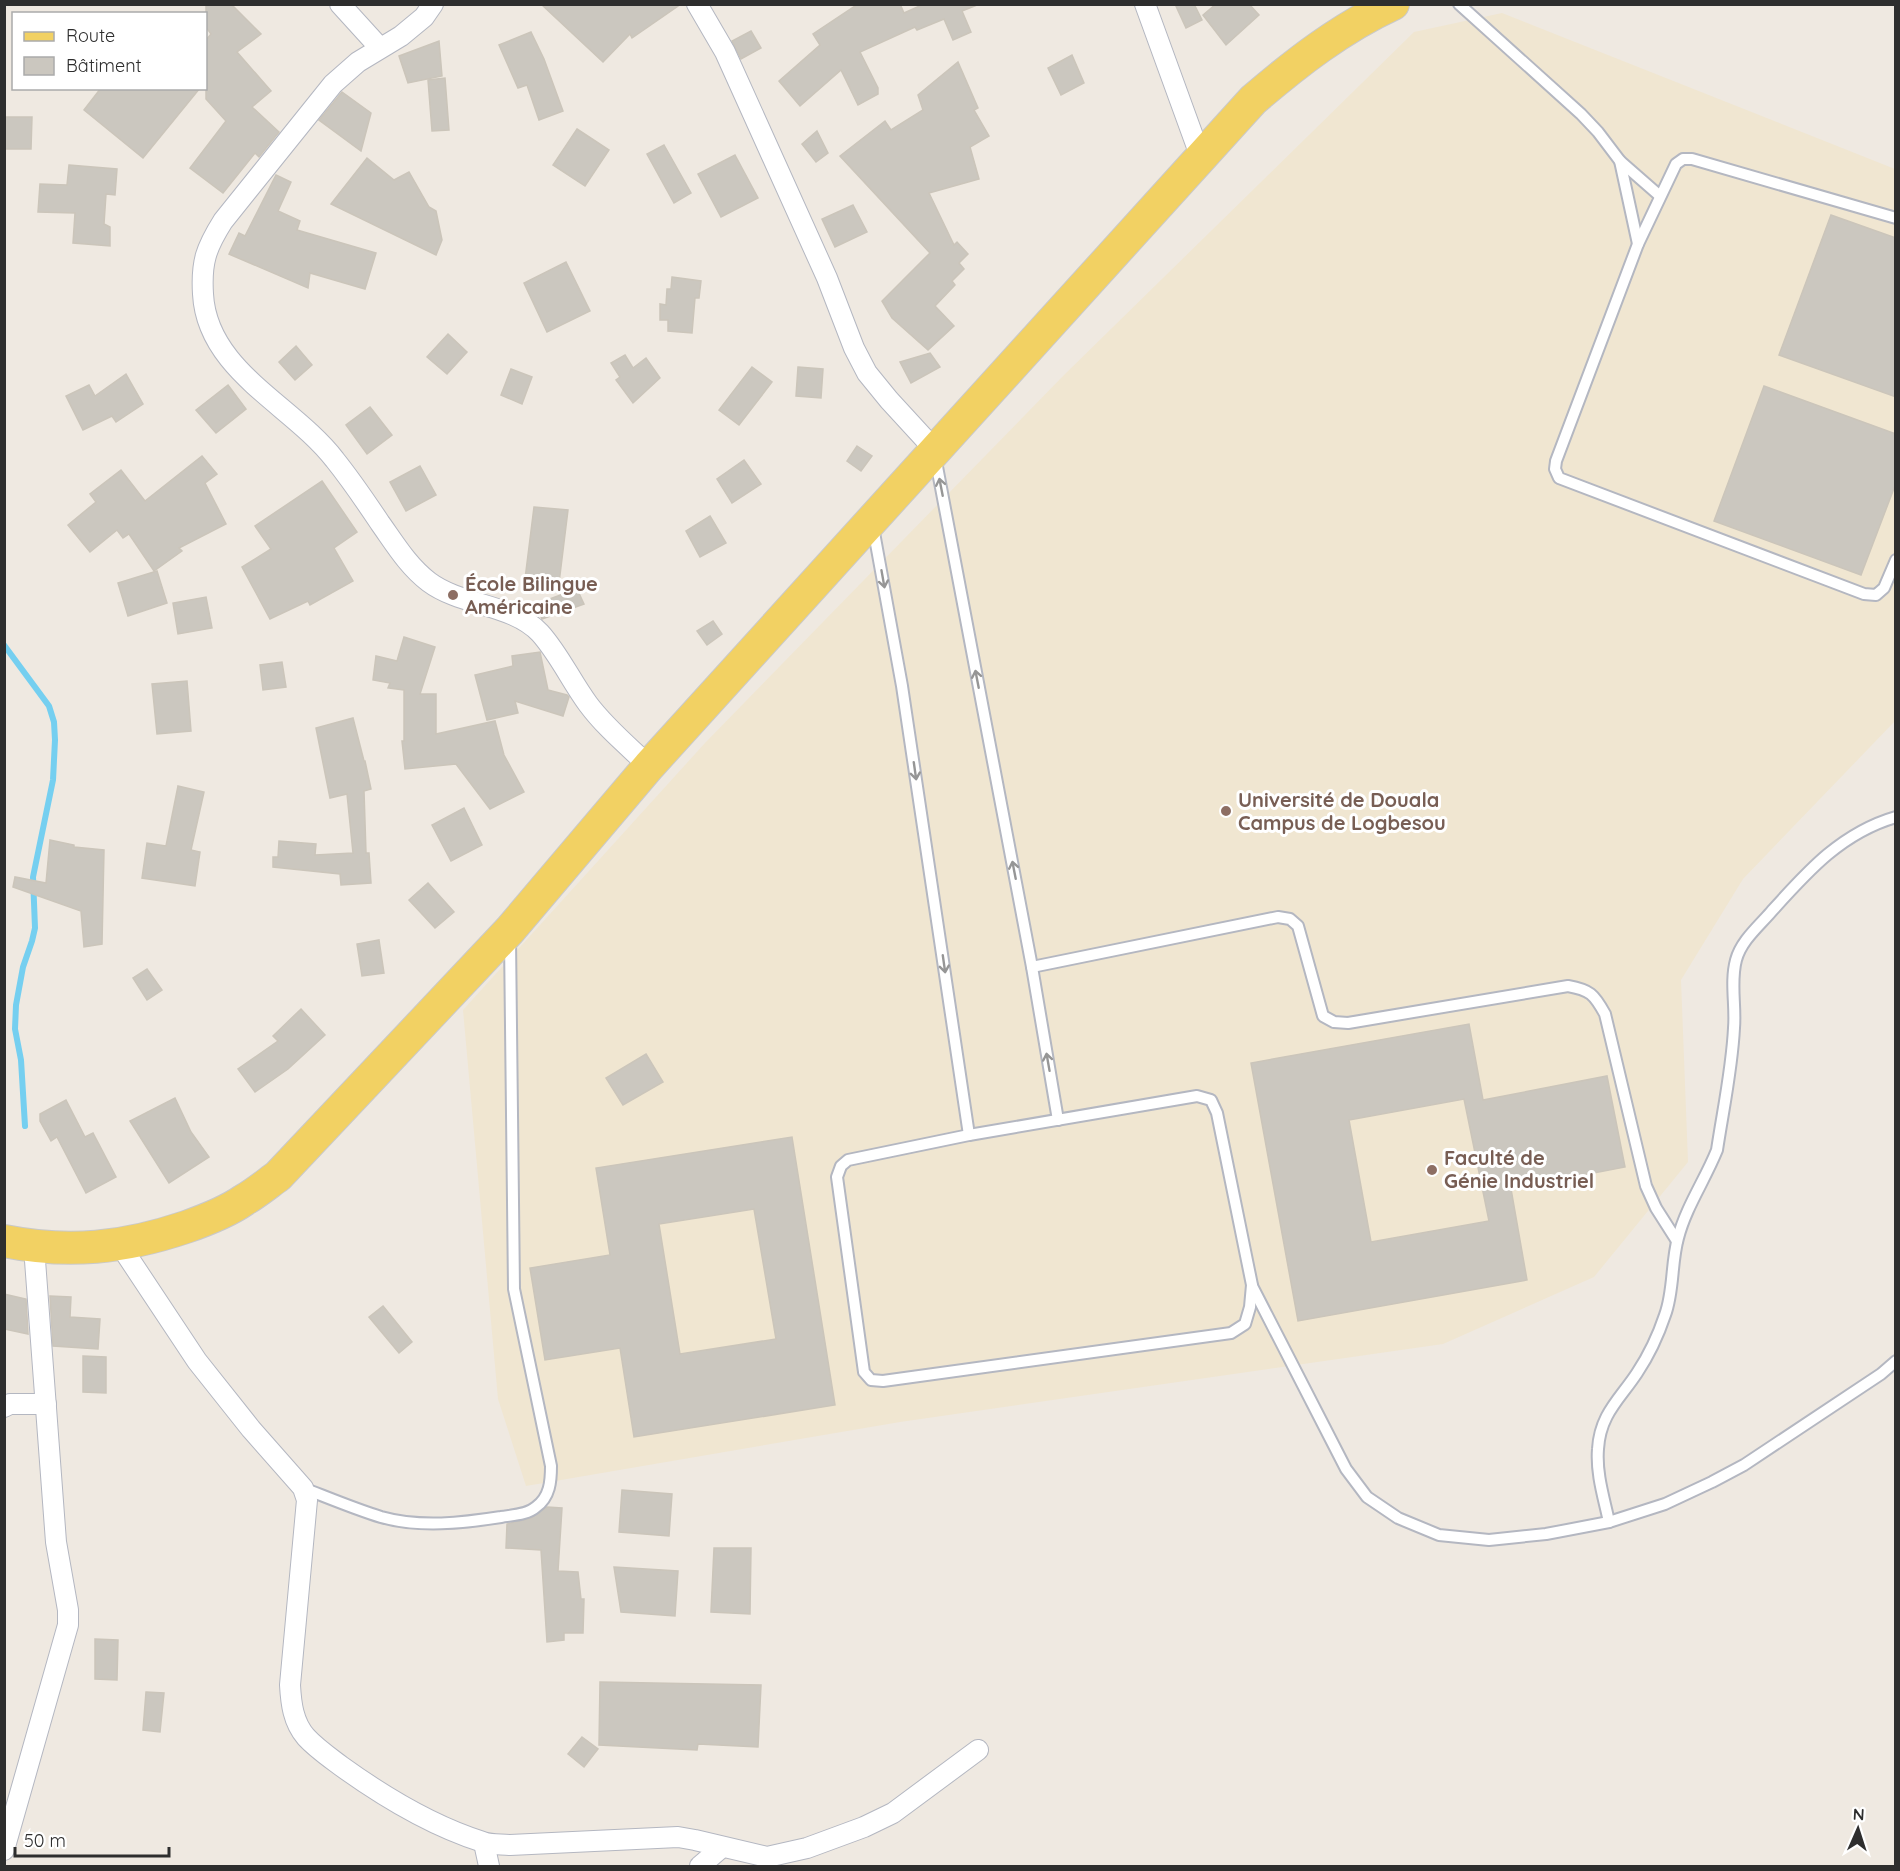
<svg xmlns="http://www.w3.org/2000/svg" width="1900" height="1871" font-family="Quicksand,sans-serif">
  <style>
    .education { fill: #f0e6d1 }
    .lines { fill: none; stroke-linecap: round; stroke-linejoin: round }
    .stream { stroke: #75cff0; stroke-width: 6 }
    .building { fill: #cbc7bf; stroke: #cbc5ba; stroke-width: 1.5; fill-rule: evenodd }
    .lane-casing { stroke: #b4b7c1; stroke-width: 14 }
    .street-casing { stroke: #b4b7c1; stroke-width: 22 }
    .primary-casing { stroke: #c9c9c9; stroke-width: 34 }
    .lane { stroke: #fff; stroke-width: 10 }
    .street { stroke: #fff; stroke-width: 20 }
    .primary { stroke: #f2d163; stroke-width: 32 }
    .oneway { stroke: #969696 }
    .education-dot { fill: #8d6e63; stroke: #fff; stroke-width: 2 }
    .labels { text-anchor: middle; stroke-width: 6; stroke-linejoin: round; paint-order: stroke }
    .education-label { font-size: 20px; font-weight: bold; fill: #785e54; stroke: #fff; text-anchor: start }
  </style>
  <rect width="100%" height="100%" fill="#efe9e1"/>
  <!-- education -->
  <polygon class="education" points="1502,13 1895,169 1895,721 1743,879 1681,980 1688,1162 1594,1277 1443,1344 900,1422 526,1486 498,1399 463,1010 705,743 1063,376 1414,32"/>
  <g class="lines">
    <!-- stream -->
    <polyline class="stream" points="4,645 49,706 54,722 55,740 53,780 33,877 35,928 32,941 23,967 16,1005 15,1029 21,1060 25,1126"/>
  </g>
  <!-- building -->
  <g class="building">
    <polygon points="206,4 231,4 261,34 237,52 271,91 252,107 279,132 259,157 255,153 223,193 190,168 226,121 206,99 206,40 211,34 206,27"/>
    <polygon points="541,4 681,4 632,38 630,34 603,62"/>
    <polygon points="858,4 900,4 904,13 924,4 977,5 962,11 971,32 953,40 944,19 917,30 915,27 860,52 878,88 878,94 858,105 841,70 800,106 779,81 820,45 813,34"/>
    <polygon points="1175,4 1194,4 1202,20 1186,28"/>
    <polygon points="1216,4 1249,4 1259,15 1226,45 1203,15"/>
    <polygon points="751,31 761,48 741,59 732,41"/>
    <polygon points="531,32 544,59 563,111 539,120 527,85 518,88 499,45"/>
    <polygon points="439,41 442,76 408,83 399,56"/>
    <polygon points="1072,55 1084,83 1061,95 1048,68"/>
    <polygon points="958,62 978,108 974,110 989,136 970,147 979,179 929,193 954,245 957,242 968,254 959,263 964,269 952,281 955,285 935,306 954,326 928,350 892,318 882,301 930,253 840,156 885,121 891,130 923,110 918,95"/>
    <polygon points="445,78 449,130 432,131 428,80"/>
    <polygon points="101,88 200,88 143,158 84,110"/>
    <polygon points="342,92 371,113 361,151 319,120"/>
    <polygon points="4,117 32,117 31,149 4,149"/>
    <polygon points="577,129 609,150 585,186 553,165"/>
    <polygon points="817,131 828,153 816,162 802,144"/>
    <polygon points="664,145 691,193 674,203 647,154"/>
    <polygon points="735,155 758,198 721,217 698,174"/>
    <polygon points="367,158 394,180 409,172 429,207 436,211 442,240 436,255 331,204"/>
    <polygon points="69,165 117,169 115,195 106,194 104,224 110,227 110,246 73,243 75,213 38,212 40,184 67,185"/>
    <polygon points="276,175 291,182 278,211 300,221 297,230 376,253 365,289 310,273 308,288 229,254 239,233 245,236"/>
    <polygon points="853,205 867,232 835,247 822,219"/>
    <polygon points="1831,215 1896,238 1896,397 1779,355"/>
    <polygon points="566,262 590,311 547,332 524,283"/>
    <polygon points="672,277 701,281 699,298 695,298 692,333 668,331 668,320 660,320 660,304 666,305 667,289 671,289"/>
    <polygon points="448,334 467,352 447,374 427,357"/>
    <polygon points="296,346 312,365 295,380 279,362"/>
    <polygon points="930,353 940,367 911,383 900,362"/>
    <polygon points="625,355 633,368 646,358 660,378 633,403 616,380 620,377 611,363"/>
    <polygon points="752,367 772,382 739,425 719,410"/>
    <polygon points="798,367 823,369 821,398 796,396"/>
    <polygon points="511,369 532,377 522,404 501,395"/>
    <polygon points="126,374 143,404 116,422 112,416 83,430 66,396 89,385 95,396"/>
    <polygon points="228,385 246,409 216,433 196,410"/>
    <polygon points="1764,386 1896,434 1896,483 1861,575 1714,521"/>
    <polygon points="370,407 392,435 367,454 346,425"/>
    <polygon points="857,446 872,456 861,471 847,461"/>
    <polygon points="202,456 217,474 205,483 226,524 179,548 182,551 154,571 129,534 123,538 117,530 90,552 68,525 96,502 90,494 121,470 145,501"/>
    <polygon points="744,460 761,484 732,503 717,479"/>
    <polygon points="420,466 436,495 406,511 390,482"/>
    <polygon points="322,481 357,532 334,548 353,581 310,605 308,601 270,619 242,567 271,549 255,526"/>
    <polygon points="534,507 568,510 559,583 525,579"/>
    <polygon points="710,516 726,543 700,557 686,531"/>
    <polygon points="157,571 167,603 128,616 118,583"/>
    <polygon points="577,589 584,604 542,619 536,604"/>
    <polygon points="206,597 212,628 178,634 173,603"/>
    <polygon points="713,621 722,634 707,645 697,631"/>
    <polygon points="404,637 435,647 420,694 436,694 436,734 495,721 504,755 524,792 490,809 456,764 405,769 402,741 404,741 404,690 388,688 390,683 373,680 376,656 397,661"/>
    <polygon points="540,652 548,690 567,695 569,697 563,716 515,701 518,713 487,720 475,675 513,666 512,656"/>
    <polygon points="282,662 286,687 263,690 260,665"/>
    <polygon points="187,681 191,731 157,734 152,684"/>
    <polygon points="353,718 364,761 365,761 371,789 364,791 366,853 369,853 371,883 341,885 340,874 273,867 273,857 278,857 279,841 316,844 315,855 353,853 347,794 330,798 316,728"/>
    <polygon points="178,786 204,792 191,850 200,852 195,886 142,878 147,843 166,846"/>
    <polygon points="464,808 482,845 451,861 432,825"/>
    <polygon points="50,840 74,845 74,847 104,850 102,944 84,947 81,911 13,887 15,877 46,883"/>
    <polygon points="428,883 454,912 435,928 409,900"/>
    <polygon points="379,940 384,973 362,976 357,944"/>
    <polygon points="147,969 162,990 147,1000 133,978"/>
    <polygon points="301,1009 325,1035 288,1069 255,1092 238,1069 278,1041 273,1036"/>
    <path d="M 1469,1024 L 1483,1100 L 1607,1076 L 1625,1167 L 1511,1189 L 1527,1280 L 1298,1321 L 1251,1063 ZM 1464,1099 L 1489,1221 L 1371,1242 L 1349,1120 Z"/>
    <polygon points="646,1054 663,1082 623,1105 606,1078"/>
    <polygon points="175,1098 191,1132 209,1157 169,1183 130,1121"/>
    <polygon points="66,1100 85,1137 93,1133 116,1177 86,1193 57,1137 51,1141 40,1121 40,1114"/>
    <path d="M 792,1137 L 835,1405 L 634,1437 L 620,1348 L 545,1360 L 530,1268 L 610,1255 L 596,1168 ZM 754,1209 L 776,1339 L 680,1354 L 659,1224 Z"/>
    <polygon points="4,1294 26,1299 28,1334 4,1329"/>
    <polygon points="50,1296 71,1297 70,1317 100,1319 98,1349 53,1346"/>
    <polygon points="383,1306 412,1342 399,1353 369,1317"/>
    <polygon points="83,1356 106,1357 106,1393 83,1392"/>
    <polygon points="622,1490 672,1494 669,1536 619,1532"/>
    <polygon points="547,1507 562,1508 558,1571 578,1572 581,1599 584,1599 583,1633 564,1633 564,1640 547,1642 541,1550 506,1548 507,1524 531,1518"/>
    <polygon points="714,1548 751,1548 750,1614 711,1612"/>
    <polygon points="614,1567 678,1571 675,1616 621,1612"/>
    <polygon points="95,1639 118,1640 117,1680 95,1679"/>
    <polygon points="600,1682 761,1685 758,1747 698,1744 697,1750 599,1745"/>
    <polygon points="146,1692 164,1693 160,1732 143,1730"/>
    <polygon points="582,1737 598,1749 584,1767 568,1754"/>
  </g>
  <g class="lines">
    <!-- lane casing -->
    <g class="lane-casing">
      <g id="lane">
        <polyline points="1459,4 1581,114 1598,132 1620,161 1660,196"/>
        <polyline points="1620,161 1638,244"/>
        <polyline points="1896,218 1692,159 1683,159 1676,164 1638,244 1556,461 1555,469 1559,478 1864,594 1876,595 1884,588 1896,560"/>
        <polyline points="935,456 1032,967 1058,1120"/>
        <polyline points="873,527 902,686 969,1135"/>
        <path d="M 1032,967 L 1278,917 L 1290,919 L 1298,926 L 1323,1016 L 1334,1022 L 1348,1023 L 1568,986 C 1590,990 1594,994 1605,1014 L 1646,1186 L 1656,1208 L 1677,1241"/>
        <polygon points="1197,1096 1211,1100 1217,1113 1252,1285 1250,1307 1245,1324 1231,1333 883,1381 871,1380 864,1372 837,1177 841,1166 848,1160 969,1135"/>
        <polyline points="1252,1286 1346,1469 1367,1497 1398,1518 1439,1535 1489,1540 1546,1534 1609,1522 1665,1504 1712,1482 1744,1465 1881,1374 1896,1361"/>
        <path d="M 303,1488 C 329,1498 355,1509 381,1517 C 420,1528 463,1523 501,1517 C 512,1515 527,1515 536,1507 C 550,1497 551,1481 551,1466 L 514,1289 L 510,939"/>
        <path d="M 1609,1522 C 1604,1498 1596,1474 1598,1449 C 1600,1414 1620,1399 1637,1373 C 1649,1355 1658,1336 1665,1315 C 1674,1291 1671,1263 1678,1238 C 1686,1207 1705,1180 1717,1150 C 1723,1110 1732,1069 1734,1028 C 1736,1006 1730,982 1736,960 C 1741,941 1758,927 1771,912 C 1807,872 1841,833 1896,817"/>
      </g>
    </g>
    <!-- street casing -->
    <g class="street-casing">
      <g id="street">
        <polyline points="340,4 380,48"/>
        <path d="M 433,4 L 424,17 L 401,36 L 358,62 L 333,84 L 223,221 C 206,248 201,262 203,294 C 207,371 293,405 335,460 C 351,480 366,502 380,523 C 395,544 408,566 429,582 C 461,606 513,604 540,633 C 559,654 571,681 588,704 C 605,727 628,746 649,766"/>
        <polyline points="697,4 725,52 827,278 854,348 867,373 889,400 934,449"/>
        <polyline points="1145,4 1201,158"/>
        <path d="M 120,1245 L 197,1361 L 251,1429 L 303,1488 L 307,1500 L 290,1685 C 291,1703 293,1722 306,1737 C 316,1748 329,1757 341,1766 C 384,1797 432,1826 483,1842 C 491,1845 501,1844 510,1845 L 678,1837 L 695,1840 L 767,1857 L 807,1848 L 864,1827 L 893,1813 L 978,1750"/>
        <polyline points="4,1407 10,1404 46,1404"/>
        <polyline points="484,1843 489,1866"/>
        <polyline points="4,1850 68,1625 68,1610 56,1542 34,1247"/>
        <polyline points="700,1866 721,1848"/>
      </g>
    </g>
    <!-- primary casing -->
    <g class="primary-casing">
      <path id="primary" d="M 4,1241 C 69,1254 124,1248 186,1227 C 206,1220 227,1212 244,1200 C 256,1193 267,1184 278,1176 L 510,930 L 649,766 L 1253,100 C 1296,63 1341,28 1393,4"/>
    </g>
    <!-- lane -->
    <use href="#lane" class="lane"/>
    <!-- street -->
    <use href="#street" class="street"/>
    <!-- primary -->
    <use href="#primary" class="primary"/>
  </g>
  <!-- one-way arrows -->
  <defs><path id="oneway-shaft" d="M-6 0H5M1.5-3L5.5 0L1.5 3" fill="none" stroke-width="1.6" stroke-linecap="round" stroke-linejoin="round" transform="scale(1.5)"/></defs>
  <g class="oneway">
    <use href="#oneway-shaft" transform="translate(941 487) rotate(-101)"/>
    <use href="#oneway-shaft" transform="translate(883 579) rotate(80)"/>
    <use href="#oneway-shaft" transform="translate(977 679) rotate(-101)"/>
    <use href="#oneway-shaft" transform="translate(915 771) rotate(82)"/>
    <use href="#oneway-shaft" transform="translate(1014 870) rotate(-101)"/>
    <use href="#oneway-shaft" transform="translate(944 964) rotate(82)"/>
    <use href="#oneway-shaft" transform="translate(1048 1062) rotate(-100)"/>
  </g>
  <!-- markers -->
  <g class="education-dot">
    <circle cx="453" cy="595" r="6"/>
    <circle cx="1226" cy="811" r="6"/>
    <circle cx="1432" cy="1170" r="6"/>
  </g>
  <g class="labels">
    <!-- education labels -->
    <g class="education-label">
      <text x="465" y="591">École Bilingue<tspan x="465" dy="23">Américaine</tspan></text>
      <text x="1238" y="807">Université de Douala<tspan x="1238" dy="23">Campus de Logbesou</tspan></text>
      <text x="1444" y="1165">Faculté de<tspan x="1444" dy="23">Génie Industriel</tspan></text>
    </g>
  </g>
  <!-- border -->
  <rect width="1900" height="1871" fill="none" stroke="#2e2e2e" stroke-width="12"/>
  <!-- legend -->
  <rect x="12" y="12" width="195" height="78" fill="#ffffff" stroke="#ababab" stroke-width="1.5"/>
  <rect x="24" y="32" width="30" height="9" fill="#f2d163" stroke="#ababab" stroke-width="1.5"/>
  <text x="66" y="42" font-size="18" fill="#2e2e2e">Route</text>
  <rect x="24" y="57" width="30" height="18" fill="#cbc7bf" stroke="#ababab" stroke-width="1.5"/>
  <text x="66" y="72" font-size="18" fill="#2e2e2e">Bâtiment</text>
  <!-- north arrow -->
  <g transform="translate(1858 1829) rotate(3)" stroke="#ffffff" stroke-width="4.5" paint-order="stroke">
  <path d="M0-4.5L10 22L0 15L-10 22Z" fill="#2e2e2e"/>
  <text y="-9" font-size="16" font-weight="bold" text-anchor="middle" fill="#2e2e2e">N</text>
  </g>
  <!-- scale -->
  <path d="M15 1847v9h154v-9" fill="none" stroke="#2e2e2e" stroke-width="3"/>
  <text x="24" y="1847" font-size="18" fill="#2e2e2e" stroke="#ffffff" stroke-width="4.5" paint-order="stroke">50 m</text>
</svg>
